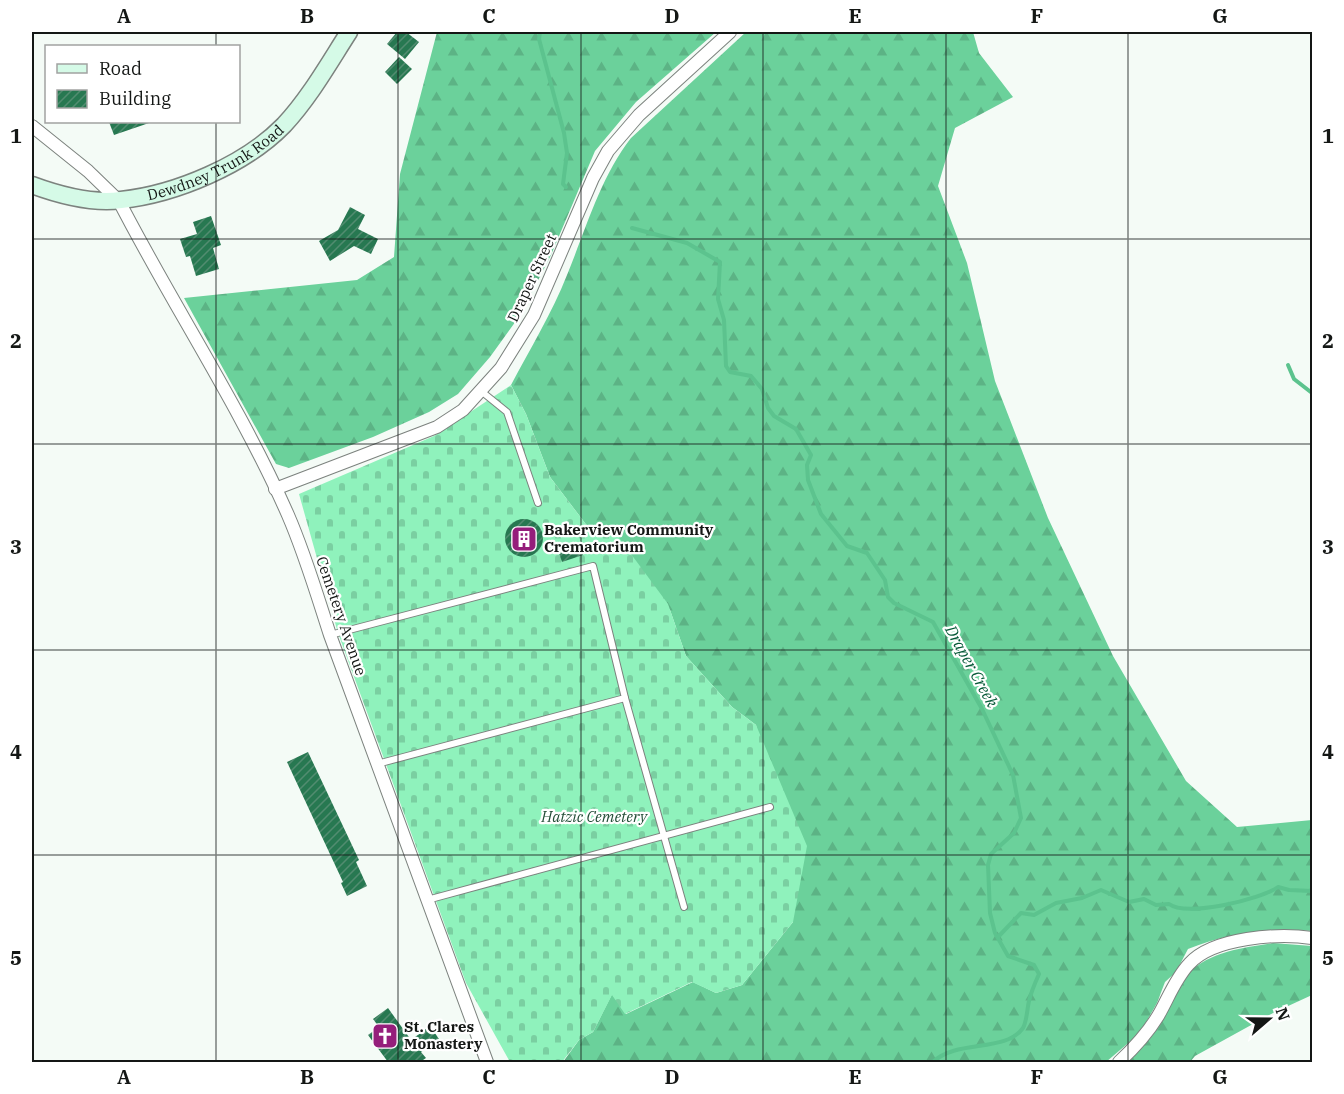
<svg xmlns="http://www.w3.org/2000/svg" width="1344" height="1094" font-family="'IBM Plex Serif',serif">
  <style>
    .forest { fill: url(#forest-firs) }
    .cemetery { fill: url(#cemetery-stones) }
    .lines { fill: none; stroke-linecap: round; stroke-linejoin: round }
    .stream { stroke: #5cc38e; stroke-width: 4 }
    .building { fill: url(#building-hatch) }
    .lane-casing { stroke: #7c827e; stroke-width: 8 }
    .street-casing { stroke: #7c827e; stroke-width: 14 }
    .secondary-casing { stroke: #7c827e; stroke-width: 19 }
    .lane { stroke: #fff; stroke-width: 6 }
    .street { stroke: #fff; stroke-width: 12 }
    .secondary { stroke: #d5fae7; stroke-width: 16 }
    .grid { fill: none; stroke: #141715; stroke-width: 1.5; stroke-opacity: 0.55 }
    .labels { text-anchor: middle; stroke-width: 4.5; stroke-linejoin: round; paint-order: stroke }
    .street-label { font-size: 15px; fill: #141715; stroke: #fff }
    .poi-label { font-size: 15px; font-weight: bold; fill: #141715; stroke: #fff; text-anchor: start }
    .park-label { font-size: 15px; font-style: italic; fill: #234d37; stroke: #fff }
    .water-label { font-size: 16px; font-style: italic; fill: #055937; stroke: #fff }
    .neatline { fill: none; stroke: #141715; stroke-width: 2 }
    .grid-label { font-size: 20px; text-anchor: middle; font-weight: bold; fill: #141715 }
  </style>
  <defs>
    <pattern id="forest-firs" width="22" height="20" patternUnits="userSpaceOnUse" patternTransform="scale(1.5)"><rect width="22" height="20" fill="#6bd19b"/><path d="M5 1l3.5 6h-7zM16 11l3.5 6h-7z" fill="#5cb385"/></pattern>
    <pattern id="cemetery-stones" width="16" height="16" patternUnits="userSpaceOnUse" patternTransform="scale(1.5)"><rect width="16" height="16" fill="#8ff2bc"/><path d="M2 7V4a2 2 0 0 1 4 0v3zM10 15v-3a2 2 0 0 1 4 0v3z" fill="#7acfa1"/></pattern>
    <pattern id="building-hatch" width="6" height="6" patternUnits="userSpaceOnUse" patternTransform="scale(1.5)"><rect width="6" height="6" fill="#277851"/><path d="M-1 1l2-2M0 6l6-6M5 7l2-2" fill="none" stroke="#528c70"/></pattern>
  </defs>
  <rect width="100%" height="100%" fill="#f4fbf6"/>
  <!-- forest -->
  <g class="forest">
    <polygon points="437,32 716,32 636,102 595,151 551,255 521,314 490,357 458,394 429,412 373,437 289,468 276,464 184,298 357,280 394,257 400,174"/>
    <path d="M 746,32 L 973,32 L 979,53 L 1013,97 L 955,128 L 938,186 L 967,263 L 995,381 L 1048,518 L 1113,656 L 1186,781 L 1237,827 L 1312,820 L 1312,931 C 1270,927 1227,933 1188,949 L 1176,972 L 1165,982 L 1157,1003 L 1140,1033 L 1106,1062 L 563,1062 L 579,1040 L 593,1032 L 612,994 L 626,1014 L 693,982 L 716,993 L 742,985 L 793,922 L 756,725 L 732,707 L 686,656 L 670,610 L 591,531 L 550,477 L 526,414 L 511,385 C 530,349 552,313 567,275 C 586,229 600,178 631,138 Z"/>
    <path d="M 1273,943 L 1312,946 L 1312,995 L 1273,1013 L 1195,1056 L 1190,1062 L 1128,1062 C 1141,1049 1154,1036 1163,1019 C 1174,1001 1179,977 1198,965 C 1220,950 1248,947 1273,943 Z"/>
  </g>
  <!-- cemetery -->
  <polygon class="cemetery" points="511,385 526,414 550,477 591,531 614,531 668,604 686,656 732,707 756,725 807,846 793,922 742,985 716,993 692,982 625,1014 612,995 593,1032 579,1040 562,1062 510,1062 466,983 338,633 299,494 434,436"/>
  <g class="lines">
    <!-- stream -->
    <g class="stream">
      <polyline points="540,32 539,39 564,133 567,153 563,184 566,187"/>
      <path d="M 632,228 L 687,243 L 720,262 L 718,299 L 724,320 L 726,366 L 730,372 L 751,376 L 762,389 L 768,408 L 774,416 L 796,429 L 811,455 L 807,465 L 808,480 L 821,514 L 847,546 L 867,553 L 885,580 L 888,597 L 894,603 L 933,622 L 982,709 L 1013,775 L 1021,818 L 1014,833 L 991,854 L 988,865 L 990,913 L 995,933 L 1008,956 L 1034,965 L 1039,974 C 1035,983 1031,992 1029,1001 C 1027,1009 1027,1021 1023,1028 C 1005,1053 957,1039 933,1062"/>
      <polyline points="1288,365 1294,379 1312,393"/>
      <path d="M 998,937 L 1021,913 L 1034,915 L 1056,903 L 1082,898 L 1101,890 L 1129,902 L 1144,899 L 1156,905 L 1169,904 C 1186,917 1260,900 1278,887 L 1289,890 L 1312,891"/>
    </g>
  </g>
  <!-- building -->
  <g class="building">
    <polygon points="397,32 406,32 419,42 405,59 387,44"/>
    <polygon points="399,57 412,69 397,84 385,72"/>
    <polygon points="109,122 148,122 149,123 114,135"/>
    <polygon points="350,207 365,215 358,229 378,239 371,254 354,246 330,261 319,241 338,230"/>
    <polygon points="211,216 221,245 213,248 219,269 196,276 190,256 186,257 180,239 197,234 193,222"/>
    <circle cx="524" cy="538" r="19"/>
    <polygon points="579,543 583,555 562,562 558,550"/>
    <polygon points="308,752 359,860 356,862 367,886 347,896 341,883 343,882 287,762"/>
    <polygon points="388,1008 411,1040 430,1026 439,1039 421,1052 426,1058 420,1062 388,1062 368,1035 379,1027 373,1019"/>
  </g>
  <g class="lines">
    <!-- lane casing -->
    <g class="lane-casing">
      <g id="lane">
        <polyline points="481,391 507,412 538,503"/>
        <polyline points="330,635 593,566 625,698 377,764"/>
        <polyline points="625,698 684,907"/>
        <polyline points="427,900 770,807"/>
      </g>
    </g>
    <!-- street casing -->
    <g class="street-casing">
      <g id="street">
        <path d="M 32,126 L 88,171 L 119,201 C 173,306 240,406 288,515 C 305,554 317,595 330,635 L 487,1062"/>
        <polyline points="275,489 437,427 463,410 501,368 534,315 593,178 608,151 639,115 730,32"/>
        <path d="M 1119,1062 C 1134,1048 1147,1034 1158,1016 C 1168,999 1175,979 1189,964 C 1213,937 1279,933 1312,938"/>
      </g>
    </g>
    <!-- secondary casing -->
    <g class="secondary-casing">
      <g id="secondary">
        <path id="s1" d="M 32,185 C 59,195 91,204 121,200 C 176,194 245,165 284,125 C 310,97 329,63 349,32"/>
      </g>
    </g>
    <!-- lane -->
    <use href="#lane" class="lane"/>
    <!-- street -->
    <use href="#street" class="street"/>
    <!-- secondary -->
    <use href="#secondary" class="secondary"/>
  </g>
  <!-- grid -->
  <path class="grid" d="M 216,32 L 216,46M 398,32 L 398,1062M 581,32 L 581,1062M 763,32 L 763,1062M 946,32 L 946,1062M 1128,32 L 1128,1062M 216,122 L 216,1062M 32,239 L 1312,239M 32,444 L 1312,444M 32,650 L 1312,650M 32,855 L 1312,855"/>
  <!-- icons -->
  <defs>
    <g id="building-square" transform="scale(1.35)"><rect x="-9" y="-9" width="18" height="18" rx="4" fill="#951e7b" stroke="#fff"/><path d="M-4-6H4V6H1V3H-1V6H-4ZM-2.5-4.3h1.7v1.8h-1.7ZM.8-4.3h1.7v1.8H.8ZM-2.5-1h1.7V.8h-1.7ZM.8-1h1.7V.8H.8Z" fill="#fff"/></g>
    <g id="church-square" transform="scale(1.35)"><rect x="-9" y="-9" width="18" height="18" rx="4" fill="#951e7b" stroke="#fff"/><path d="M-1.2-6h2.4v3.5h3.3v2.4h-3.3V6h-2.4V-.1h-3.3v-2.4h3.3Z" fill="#fff"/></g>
  </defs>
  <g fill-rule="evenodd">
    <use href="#building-square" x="524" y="539"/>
    <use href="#church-square" x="385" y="1036"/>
  </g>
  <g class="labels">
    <!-- street labels -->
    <g class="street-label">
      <text dy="5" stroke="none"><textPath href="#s1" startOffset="194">Dewdney Trunk Road</textPath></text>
      <text transform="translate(532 278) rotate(-65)" y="5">Draper Street</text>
      <text transform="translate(341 616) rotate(71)" y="5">Cemetery Avenue</text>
    </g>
    <!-- poi labels -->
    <g class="poi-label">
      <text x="544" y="535">Bakerview Community<tspan x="544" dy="17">Crematorium</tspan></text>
      <text x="404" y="1032">St. Clares<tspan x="404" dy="17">Monastery</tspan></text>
    </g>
    <!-- park labels -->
    <g class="park-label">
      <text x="594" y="822">Hatzic Cemetery</text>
    </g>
    <!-- water labels -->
    <g class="water-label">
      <text transform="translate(972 666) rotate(61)" y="6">Draper Creek</text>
    </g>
  </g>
  <!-- border -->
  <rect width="1344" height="1094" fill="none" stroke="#ffffff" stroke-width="66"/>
  <!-- legend -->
  <rect x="45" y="45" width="195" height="78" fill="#ffffff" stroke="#a1a2a1" stroke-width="1.5"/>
  <rect x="57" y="64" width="30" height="9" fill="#d5fae7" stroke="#a1a2a1" stroke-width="1.5"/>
  <text x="99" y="75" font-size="18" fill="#141715">Road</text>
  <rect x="57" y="90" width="30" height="18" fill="url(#building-hatch)" stroke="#a1a2a1" stroke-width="1.5"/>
  <text x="99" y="105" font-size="18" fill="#141715">Building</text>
  <!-- north arrow -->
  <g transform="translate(1269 1019) rotate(70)" stroke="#ffffff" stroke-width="4.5" paint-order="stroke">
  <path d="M0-4.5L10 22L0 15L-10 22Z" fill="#141715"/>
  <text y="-9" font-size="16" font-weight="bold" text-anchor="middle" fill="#141715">N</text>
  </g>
  <rect x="33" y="33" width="1278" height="1028" class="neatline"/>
  <g class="grid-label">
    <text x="124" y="23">A</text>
    <text x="307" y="23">B</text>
    <text x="489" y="23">C</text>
    <text x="672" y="23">D</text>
    <text x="855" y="23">E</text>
    <text x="1037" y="23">F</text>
    <text x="1220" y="23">G</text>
    <text x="16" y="143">1</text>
    <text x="1328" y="143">1</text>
    <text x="16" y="348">2</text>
    <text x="1328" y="348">2</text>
    <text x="16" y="554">3</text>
    <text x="1328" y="554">3</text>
    <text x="16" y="759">4</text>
    <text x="1328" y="759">4</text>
    <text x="16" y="965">5</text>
    <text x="1328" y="965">5</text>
    <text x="124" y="1084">A</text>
    <text x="307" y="1084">B</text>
    <text x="489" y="1084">C</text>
    <text x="672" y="1084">D</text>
    <text x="855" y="1084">E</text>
    <text x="1037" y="1084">F</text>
    <text x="1220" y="1084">G</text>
  </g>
</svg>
